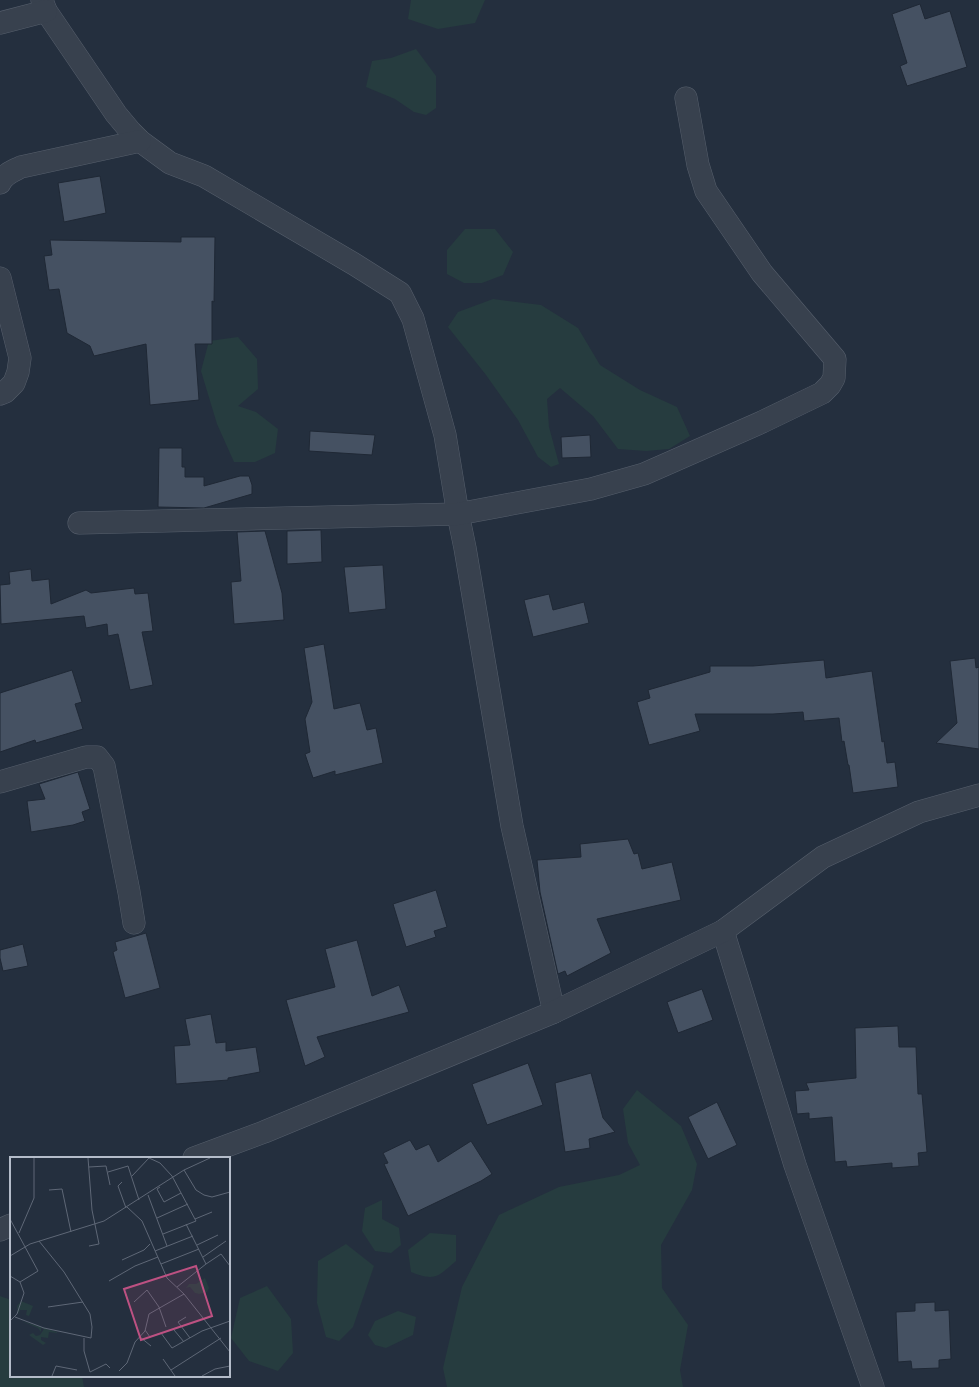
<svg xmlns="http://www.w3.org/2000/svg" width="979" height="1387" font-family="Raleway,sans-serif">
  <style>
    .green { fill: #263c3f }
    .building { fill: #455162; stroke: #1f2835 }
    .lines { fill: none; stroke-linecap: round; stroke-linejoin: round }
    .minor-casing { stroke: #565f6c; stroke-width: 23 }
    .minor { stroke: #38414e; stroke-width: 22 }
    .inset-road { fill: none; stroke: #5e6776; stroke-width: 1 }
    .view { fill: #bd5182; fill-opacity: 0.15; stroke: #bd5182; stroke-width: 2 }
    .inset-edge { fill: none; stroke: #b4bcc9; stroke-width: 2 }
  </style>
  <rect width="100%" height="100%" fill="#242f3e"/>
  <!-- green -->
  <g class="green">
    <polygon points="411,0 485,0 475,23 438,29 408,19"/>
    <polygon points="416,49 436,76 436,108 426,115 414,112 395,99 366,87 372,61 391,58"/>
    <polygon points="465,229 495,229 513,252 503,275 482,283 464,283 447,274 447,250"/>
    <polygon points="493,299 541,305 578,328 600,365 640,390 677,407 690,436 669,449 646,451 618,449 593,416 560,388 547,399 549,427 559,464 551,467 538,457 518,420 486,375 448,327 458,312"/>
    <polygon points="238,337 257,359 258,389 238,406 256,412 278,429 275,453 255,462 234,462 217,424 201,371 209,341"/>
    <polygon points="637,1090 681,1126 697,1164 692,1190 661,1245 662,1288 688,1325 680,1370 683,1387 447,1387 443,1368 462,1287 499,1215 559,1187 619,1175 640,1165 628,1143 623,1109"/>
    <polygon points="382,1200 382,1219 399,1228 401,1245 391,1253 375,1251 362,1231 365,1208"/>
    <path d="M 430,1233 L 456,1235 L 456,1261 C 438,1276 436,1282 411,1272 L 408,1250 Z"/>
    <polygon points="346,1244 374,1266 353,1327 339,1341 326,1337 317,1303 318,1261"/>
    <polygon points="267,1286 291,1319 293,1353 278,1371 249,1361 231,1338 240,1298"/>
    <polygon points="0,1296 11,1300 11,1376 82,1376 84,1387 0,1387"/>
    <polygon points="398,1311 416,1317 413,1335 386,1348 375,1345 368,1335 375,1321"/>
  </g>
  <!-- building -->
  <g class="building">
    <polygon points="920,4 925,19 950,11 967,67 907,86 900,66 907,63 892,14"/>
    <polygon points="100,176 106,213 64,222 58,183"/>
    <polygon points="181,237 215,237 214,302 212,301 212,344 195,344 199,400 150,405 146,344 94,356 90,346 67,333 59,289 49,290 44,256 52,255 50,240 181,242"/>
    <polygon points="310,431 375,435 372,455 309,451"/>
    <polygon points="590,435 591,457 562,458 561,437"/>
    <polygon points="159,448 182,448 182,467 185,467 185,477 204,477 204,486 240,476 249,476 252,485 252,494 204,508 158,507"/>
    <polygon points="321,530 322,562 287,564 287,531"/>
    <polygon points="265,531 282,593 284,620 234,624 231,582 241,581 237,532"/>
    <polygon points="383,565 386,609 349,613 344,567"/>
    <polygon points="31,569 32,581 49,579 51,604 86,590 91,593 134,588 135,594 148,593 153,631 142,632 153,685 130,690 118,634 108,636 107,624 86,628 84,616 1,624 0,585 10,584 9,572"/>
    <polygon points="549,594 553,610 584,602 589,623 533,637 524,600"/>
    <polygon points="324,644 334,709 360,703 367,730 376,728 383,763 335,775 335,771 313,778 305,754 310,752 305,719 312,702 304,648"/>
    <polygon points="975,658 976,668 979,667 979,749 936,743 957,723 950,661"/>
    <polygon points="824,660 826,678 872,671 882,742 884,741 887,763 895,762 898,787 853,793 849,765 848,765 844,741 842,742 839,718 804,721 803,712 773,714 695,714 700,731 649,745 637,702 650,698 648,690 710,672 710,666 753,666"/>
    <polygon points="72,670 82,702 75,704 83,729 36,743 35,740 0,752 0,693"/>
    <polygon points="78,772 90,809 82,812 85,821 73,825 31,832 27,801 45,799 39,784"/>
    <polygon points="628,839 634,854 638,853 642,869 672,862 681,900 597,919 611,953 567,976 565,971 558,974 540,892 537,860 581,857 580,844"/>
    <polygon points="436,890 447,927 434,931 436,937 406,947 393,904"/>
    <polygon points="146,933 160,988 125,998 113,952 117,950 115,942"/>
    <polygon points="357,940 372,996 399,985 409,1012 317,1037 325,1057 305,1066 286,1000 335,987 325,949"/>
    <polygon points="23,944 28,966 3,971 0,958 0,950"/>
    <polygon points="702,989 713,1020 678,1033 667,1002"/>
    <polygon points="211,1014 216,1043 226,1042 226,1051 256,1047 260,1072 228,1078 228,1080 176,1084 174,1046 190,1045 185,1019"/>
    <polygon points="898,1026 899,1047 916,1047 918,1094 922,1094 927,1152 918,1153 919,1166 892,1168 892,1163 847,1167 846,1161 835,1162 832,1117 809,1119 809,1113 797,1114 795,1091 809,1090 806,1083 856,1078 855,1028"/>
    <polygon points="528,1063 543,1105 487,1125 472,1084"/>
    <polygon points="591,1073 603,1118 615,1132 589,1139 590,1148 565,1152 555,1083"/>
    <polygon points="717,1102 737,1145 708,1159 688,1117"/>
    <polygon points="410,1140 416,1150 429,1144 438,1162 471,1141 492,1174 481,1181 408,1216 384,1164 388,1163 383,1153"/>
    <polygon points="935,1302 935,1311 949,1310 951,1359 939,1360 939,1368 912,1369 911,1361 898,1362 896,1312 915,1311 915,1303"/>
  </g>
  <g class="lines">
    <!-- minor casing -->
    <g class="minor-casing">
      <g id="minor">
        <polyline points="42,0 46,11 116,114 131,132 140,141 170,163 204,176 354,264 400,293 413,319 445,435 458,514 465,548 512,826 554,1012"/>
        <polyline points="0,23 46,11"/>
        <path d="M 0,183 C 4,174 13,171 21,167 L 140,141"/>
        <polyline points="0,278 20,358 18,372 14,383 5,392 0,394"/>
        <polyline points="79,523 458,514 591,489 644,474 762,422 822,393 830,385 834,378 835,359 762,273 706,191 698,165 686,98"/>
        <polyline points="0,782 86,757 97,757 104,766 129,892 134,923"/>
        <polyline points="723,931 795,1165 873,1387"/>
        <polyline points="194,1158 264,1132 554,1012 723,931 823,857 919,812 979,795"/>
        <polyline points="0,1230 11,1225"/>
      </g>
    </g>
    <!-- minor -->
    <use href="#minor" class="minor"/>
  </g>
  <!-- overview -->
  <g transform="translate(10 1157)">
    <rect width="220" height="220" fill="#242f3e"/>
    <path d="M 195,121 L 199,131 L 197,135 L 189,137 L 185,136 L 180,130 L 176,131 L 179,127 L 186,127 ZM 11,144 L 23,149 L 19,159 L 16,158 L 17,153 L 10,153 L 8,157 L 7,149 ZM 11,164 L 47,175 L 47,176 L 39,175 L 38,181 L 31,180 L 31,183 L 36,186 L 33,188 L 19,178 L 23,176 L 26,179 L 30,178 L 34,172 L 31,171 L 31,175 L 28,171 Z" fill="#263c3f"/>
    <path class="inset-road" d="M 78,1 L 82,53 L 89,87 L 79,89M 79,10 L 96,9 L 100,28M 174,13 L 186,33 L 194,38 L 202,40 L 220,35M 98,15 L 118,9 L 129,43M 122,19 L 139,1 L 150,6 L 162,19 L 186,64 L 153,77M 112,25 L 108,29 L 116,51M 150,30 L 147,32 L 154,45 L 171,36M 39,33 L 52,32 L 61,75M 138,38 L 157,89M 117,50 L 132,64 L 157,121 L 174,137 L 220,195M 147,61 L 178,47M 0,62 L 28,114 L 10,125M 185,62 L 202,55M 176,67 L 196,107 L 211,97 L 220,109M 9,76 L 24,41 L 24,1M 187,88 L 208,78M 145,94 L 183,79M 0,99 L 20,87 L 94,64 L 174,13 L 200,1M 193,100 L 216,84M 112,103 L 134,93 L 140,87M 151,107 L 189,92M 0,119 L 10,125 L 14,136 L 7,157 L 0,164M 99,124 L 125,109 L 148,100M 167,130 L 196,107M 124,145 L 137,133 L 149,150 L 156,170M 38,150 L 73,145M 5,160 L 34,171 L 81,181 L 82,170 L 80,157 L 54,115 L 29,84M 176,160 L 168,165 L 180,181M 135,173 L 140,180 L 151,176 L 162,191 L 192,174 L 220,164M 164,173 L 174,185M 130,180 L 141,189M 74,181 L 74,194 L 80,215 L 96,207 L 100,211M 153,202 L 165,219M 161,213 L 211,181M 109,214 L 117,206 L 125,185 L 135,174 L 139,157 L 174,137M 42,219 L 46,209 L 67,213M 192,219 L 205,212 L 220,209"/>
    <path class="view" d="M 186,109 L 202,159 L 131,183 L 114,132 Z"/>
    <rect width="220" height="220" class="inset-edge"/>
  </g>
</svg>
